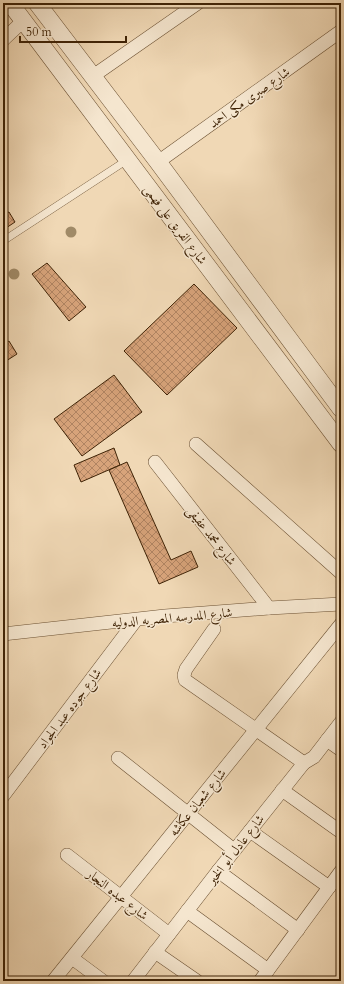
<svg xmlns="http://www.w3.org/2000/svg" width="344" height="984" font-family="Cardo,Amiri,serif">
  <style>
    .building { fill: url(#building-cross-hatch); stroke: #3f2306 }
    .lines { fill: none; stroke-linecap: round; stroke-linejoin: round }
    .service-casing { stroke: #6b5032; stroke-width: 8 }
    .minor-casing { stroke: #6b5032; stroke-width: 14 }
    .tertiary-casing { stroke: #6b5032; stroke-width: 18 }
    .service { stroke: #f5e6cf; stroke-width: 7 }
    .minor { stroke: #f5e6cf; stroke-width: 13 }
    .tertiary { stroke: #f5e6cf; stroke-width: 17 }
    .tree { fill: #a08a67 }
    .labels { text-anchor: middle; stroke-width: 3; stroke-linejoin: round; paint-order: stroke }
    .street-label { font-size: 13px; fill: #3f2306; stroke: #f5e6cf }
  </style>
  <defs>
    <pattern id="building-cross-hatch" width="8" height="8" patternUnits="userSpaceOnUse"><rect width="8" height="8" fill="#d7a37a"/><path d="M0 0l8 8M0 8l8-8" fill="none" stroke="#b08462"/></pattern>
  </defs>
  <rect width="100%" height="100%" fill="#f0d8b5"/>
  <filter id="stains"><feTurbulence type="fractalNoise" baseFrequency=".005" numOctaves="4"/><feColorMatrix values="0 0 0 0 .2 0 0 0 0 .09 0 0 0 0 .02 0 0 0 .5 -.17"/></filter>
  <radialGradient id="worn" r=".72"><stop offset=".6" stop-color="#630" stop-opacity="0"/><stop offset="1" stop-color="#630" stop-opacity=".3"/></radialGradient>
  <!-- building -->
  <g class="building">
    <polygon points="9,212 15,222 3,230 3,214"/>
    <polygon points="47,263 86,307 69,321 32,274"/>
    <polygon points="194,284 237,328 167,395 124,351"/>
    <polygon points="9,341 17,354 3,363 3,345"/>
    <polygon points="114,375 142,412 82,456 54,419"/>
    <polygon points="114,448 120,465 81,482 74,465"/>
    <polygon points="127,462 171,560 191,551 198,567 159,584 109,470"/>
  </g>
  <g class="lines">
    <!-- service casing -->
    <g class="service-casing">
      <polyline id="service" points="3,241 127,160"/>
    </g>
    <!-- minor casing -->
    <g class="minor-casing">
      <g id="minor">
        <polyline points="3,40 23,21"/>
        <polyline points="93,76 198,3"/>
        <polyline points="158,162 341,31"/>
        <polyline points="196,444 341,573"/>
        <polyline points="155,462 269,608"/>
        <polyline points="214,629 186,669 184,675 185,680 304,763"/>
        <polyline points="3,634 165,616 269,608 341,604"/>
        <polyline points="327,740 341,750"/>
        <polyline points="118,758 234,850"/>
        <polyline points="282,790 341,832"/>
        <polyline points="3,796 136,620"/>
        <polyline points="250,831 329,887"/>
        <polyline points="67,855 169,934"/>
        <polyline points="218,871 298,930"/>
        <polyline points="187,911 268,970"/>
        <polyline points="155,952 197,981"/>
        <polyline points="72,958 103,981"/>
        <polyline points="53,981 341,624"/>
        <polyline points="133,981 218,871 300,768 304,763 314,757 341,722"/>
        <polyline points="260,981 341,871"/>
      </g>
    </g>
    <!-- tertiary casing -->
    <g class="tertiary-casing">
      <g id="tertiary">
        <polyline points="10,3 341,444"/>
        <polyline points="37,3 158,162 341,409"/>
      </g>
    </g>
    <!-- service -->
    <use href="#service" class="service"/>
    <!-- minor -->
    <use href="#minor" class="minor"/>
    <!-- tertiary -->
    <use href="#tertiary" class="tertiary"/>
  </g>
  <!-- trees -->
  <g class="tree">
    <circle cx="71" cy="232" r="5.5"/>
    <circle cx="14" cy="274" r="5.5"/>
  </g>
  <g class="labels">
    <!-- street labels -->
    <g class="street-label">
      <text transform="translate(249 97) rotate(-35)" y="5">شارع صبرى مكى احمد</text>
      <text transform="translate(176 224) rotate(53)" y="5">شارع الفريق على فهمى</text>
      <text transform="translate(212 535) rotate(52)" y="5">شارع محمد عفيفى</text>
      <text transform="translate(172 617) rotate(-5)" y="5">شارع المدرسه المصريه الدوليه</text>
      <text transform="translate(69 708) rotate(-53)" y="5">شارع جوده عبد الجواد</text>
      <text transform="translate(197 802) rotate(-51)" y="5">شارع شعبان عكاشه</text>
      <text transform="translate(235 849) rotate(-52)" y="5">شارع عادل أبو الخير</text>
      <text transform="translate(118 894) rotate(38)" y="5">شارع عبده النجار</text>
    </g>
  </g>
  <!-- margin -->
  <rect width="344" height="984" fill="none" stroke="#f0d8b5" stroke-width="16"/>
  <rect x="4" y="4" width="336" height="976" fill="none" stroke="#3f2306" stroke-width="2"/>
  <rect x="8" y="8" width="328" height="968" fill="none" stroke="#3f2306"/>
  <!-- scale -->
  <path d="M20 36v6h106v-6" fill="none" stroke="#3f2306" stroke-width="2"/>
  <text x="26" y="36" font-size="12" fill="#3f2306" stroke="#f5e6cf" stroke-width="3" paint-order="stroke">50 m</text>
  <rect width="100%" height="100%" filter="url(#stains)"/>
  <rect width="100%" height="100%" fill="url(#worn)"/>
</svg>
